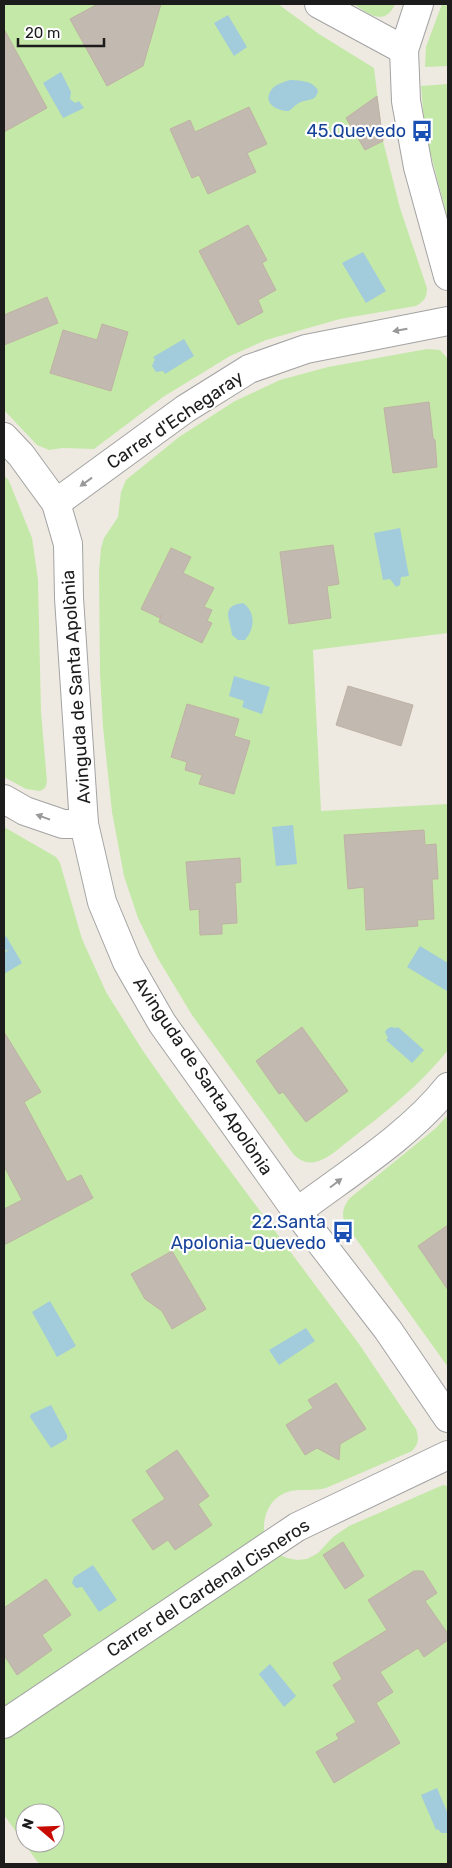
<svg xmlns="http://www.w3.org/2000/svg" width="452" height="1868" font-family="Rubik,sans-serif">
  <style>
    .grass { fill: #c4e8a7; fill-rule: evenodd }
    .water { fill: #a2ccdc }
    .building { fill: #c2bab1; stroke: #bfb1a4 }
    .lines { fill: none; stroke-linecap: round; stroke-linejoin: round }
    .street-casing { stroke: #a3a3a3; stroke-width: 30 }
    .street { stroke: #fff; stroke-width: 28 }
    .oneway { fill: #999 }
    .labels { text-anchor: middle; stroke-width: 4.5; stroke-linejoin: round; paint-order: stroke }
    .transit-label { font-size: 18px; fill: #164399; stroke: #fff; text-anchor: end }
    .street-label { font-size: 18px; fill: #1c1c1c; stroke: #fff }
  </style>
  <rect width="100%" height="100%" fill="#eeeae2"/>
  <!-- grass -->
  <g class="grass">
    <path d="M 4,4 L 278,4 L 319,34 L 374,68 L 383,141 L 400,208 L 427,288 C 427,298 424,301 416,306 L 340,319 L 266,340 L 230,356 L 163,397 L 94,449 L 63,448 L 49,450 L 37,445 L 4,410 Z"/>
    <path d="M 354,4 L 395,4 C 385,27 368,14 354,4 Z"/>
    <polygon points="442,4 448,4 448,66 425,67 426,47"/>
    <polygon points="448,84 448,220 425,132 421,86"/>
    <path d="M 427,349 L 440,350 L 448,359 L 448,633 L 313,650 L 321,811 L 448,804 L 448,1050 C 420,1085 386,1112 351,1139 C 340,1147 329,1159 315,1162 C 306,1164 300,1160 294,1155 L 192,1015 L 157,957 L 138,918 L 124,876 L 112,812 L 103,727 L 100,673 L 99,571 L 101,548 L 104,538 L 118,517 L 121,492 L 126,480 L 179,437 L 235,401 L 280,380 L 328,367 Z"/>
    <polygon points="4,475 9,481 32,538 38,580 41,712 47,782 45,788 40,791 26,789 4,777"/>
    <path d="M 4,827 L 56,857 L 60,863 L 82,939 L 106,992 L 143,1051 L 179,1102 L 359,1344 L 416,1429 C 419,1438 419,1444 412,1451 L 326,1488 C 315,1491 301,1489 291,1491 C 271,1496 263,1513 264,1533 L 4,1708 Z"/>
    <path d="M 448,1115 L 448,1367 L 344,1222 C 342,1212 343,1207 350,1198 L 436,1128 Z"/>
    <path d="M 443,1485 L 448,1486 L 448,1864 L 39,1864 L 4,1815 L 4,1739 L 278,1554 L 287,1558 L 297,1560 L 307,1559 L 318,1553 L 333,1537 L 349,1526 ZM 25,1813 L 55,1813 L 55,1843 L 25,1843 Z"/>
  </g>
  <!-- water -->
  <g class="water">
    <polygon points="228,15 247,47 234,56 214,23"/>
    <polygon points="61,72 71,92 70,99 75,103 79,101 84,108 63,118 43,83"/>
    <path d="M 290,80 C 302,81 311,80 318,90 C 316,103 308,98 299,103 C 295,105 292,109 289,111 C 277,111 261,103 272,89 C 276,84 284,82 290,80 Z"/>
    <polygon points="363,252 386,291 366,303 342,263"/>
    <polygon points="184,339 194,356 165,374 163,371 156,372 152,366 155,359 153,357"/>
    <polygon points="400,528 409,576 401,577 400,585 396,587 390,579 383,580 374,533"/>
    <path d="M 243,603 C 256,612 255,629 245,640 L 238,640 L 232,635 C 231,620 219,606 243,603 Z"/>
    <polygon points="234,676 270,687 262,714 242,707 244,701 229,696"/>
    <polygon points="293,825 297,864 276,866 272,827"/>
    <polygon points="6,936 22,963 4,974 4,953 10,949 4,951 4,938"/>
    <polygon points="420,946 448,963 447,991 407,967"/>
    <polygon points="391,1027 396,1028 398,1027 424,1050 412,1063 386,1040 388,1038 385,1032 387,1029"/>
    <polygon points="50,1301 76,1346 57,1357 32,1312"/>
    <polygon points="306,1328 315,1341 279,1365 269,1350"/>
    <polygon points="51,1405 67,1435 67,1439 51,1448 30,1417 31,1414"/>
    <polygon points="93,1565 117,1600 99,1612 82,1587 76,1588 72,1583 74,1577"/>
    <polygon points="270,1664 296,1696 284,1707 259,1674"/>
    <polygon points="437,1788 448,1814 447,1833 441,1833 438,1829 436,1830 421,1795"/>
  </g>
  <!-- building -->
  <g class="building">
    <polygon points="98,4 161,4 143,66 107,86 70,19"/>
    <polygon points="4,29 47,108 4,132"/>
    <polygon points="377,96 383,141 365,150 346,118"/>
    <polygon points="249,107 267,144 247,153 256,172 208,194 199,175 192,178 170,129 190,120 195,132"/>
    <polygon points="248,225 267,260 262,263 276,290 258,300 263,312 238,325 199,251"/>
    <polygon points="47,297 58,323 4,345 4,315"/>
    <polygon points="102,324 128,332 111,391 50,373 63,330 97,340"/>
    <polygon points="429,402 433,438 435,440 437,467 393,473 384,408"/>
    <polygon points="333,545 339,584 327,586 331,618 289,624 280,552"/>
    <polygon points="171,548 191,557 183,573 214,588 204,607 212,610 207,621 212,623 202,643 159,622 162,614 160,618 141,609"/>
    <polygon points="348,686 413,705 401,746 336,725"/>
    <polygon points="187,704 239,719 234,736 250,741 234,794 199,784 202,775 185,770 187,762 171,757"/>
    <polygon points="424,830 425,845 436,844 438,879 432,879 434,919 417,920 418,926 366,930 364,887 348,889 344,835"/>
    <polygon points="240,858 241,882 235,883 237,923 222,924 222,934 200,935 199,909 190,910 186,862"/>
    <polygon points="302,1027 348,1091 306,1122 283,1092 279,1094 256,1061"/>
    <polygon points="4,1032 41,1092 24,1102 67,1182 81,1175 93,1198 4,1245 4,1209 22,1200 4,1166"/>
    <polygon points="448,1225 448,1290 418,1246"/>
    <polygon points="172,1251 206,1309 172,1329 162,1311 145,1299 131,1274"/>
    <polygon points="336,1383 366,1429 340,1444 339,1460 317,1448 305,1455 286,1425 313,1408 308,1400"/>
    <polygon points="177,1450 209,1496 198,1504 212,1525 175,1550 168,1540 153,1550 132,1520 165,1499 146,1471"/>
    <polygon points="343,1542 364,1576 345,1589 323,1555"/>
    <polygon points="414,1571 423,1571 437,1593 425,1601 448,1634 448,1640 424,1657 418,1648 380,1672 393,1692 376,1703 400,1743 334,1783 316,1752 339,1739 336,1734 356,1722 333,1685 342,1679 333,1663 387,1630 368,1600"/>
    <polygon points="46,1579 71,1615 42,1635 52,1650 17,1675 4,1655 4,1608"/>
  </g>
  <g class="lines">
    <!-- street casing -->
    <g class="street-casing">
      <g id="street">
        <polyline points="319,4 404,50"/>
        <polyline points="419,4 404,50 406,101 418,167 448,276"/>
        <polyline points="4,437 21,455 56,503 68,544 69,598 84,824 102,902 127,962 162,1023 297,1212 388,1330 448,1418"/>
        <polyline points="56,503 185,409 249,369 306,349 448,321"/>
        <polyline points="4,799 25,811 63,824 84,824"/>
        <path d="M 297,1212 C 347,1174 409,1136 448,1087"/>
        <polyline points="4,1724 297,1527 448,1455"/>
      </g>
    </g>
    <!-- street -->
    <use href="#street" class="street"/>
  </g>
  <!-- one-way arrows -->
  <defs><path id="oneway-solid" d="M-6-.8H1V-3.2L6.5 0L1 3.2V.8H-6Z" transform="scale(1.25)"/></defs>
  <g class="oneway">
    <use href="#oneway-solid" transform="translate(400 330) rotate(170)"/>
    <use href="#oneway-solid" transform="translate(86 482) rotate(144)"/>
    <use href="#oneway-solid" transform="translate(43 817) rotate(-160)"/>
    <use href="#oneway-solid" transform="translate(336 1183) rotate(-37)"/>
  </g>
  <!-- icons -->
  <defs>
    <g id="bus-bare" transform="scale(1.725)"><path d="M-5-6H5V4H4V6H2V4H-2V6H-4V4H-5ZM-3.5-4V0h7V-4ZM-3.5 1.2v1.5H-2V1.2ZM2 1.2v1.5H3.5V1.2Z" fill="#1a4fb4" stroke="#fff" stroke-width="2.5" paint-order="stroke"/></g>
  </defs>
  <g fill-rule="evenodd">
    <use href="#bus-bare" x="422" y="131"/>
    <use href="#bus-bare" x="343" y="1232"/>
  </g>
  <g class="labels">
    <!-- transit labels -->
    <g class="transit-label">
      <text x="406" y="137">45.Quevedo</text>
      <text x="326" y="1228">22.Santa<tspan x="326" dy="21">Apolonia-Quevedo</tspan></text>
    </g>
    <!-- street labels -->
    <g class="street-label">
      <text transform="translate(175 420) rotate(-34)" y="6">Carrer d'Echegaray</text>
      <text transform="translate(76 687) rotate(-94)" y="6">Avinguda de Santa Apolònia</text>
      <text transform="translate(203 1076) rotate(56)" y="6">Avinguda de Santa Apolònia</text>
      <text transform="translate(208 1588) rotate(-33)" y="6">Carrer del Cardenal Cisneros</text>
    </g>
  </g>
  <!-- border -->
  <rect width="452" height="1868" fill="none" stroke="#1c1c1c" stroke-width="10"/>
  <!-- north arrow -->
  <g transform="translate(40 1828) rotate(289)"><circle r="24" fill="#ffffff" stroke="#a4a4a4"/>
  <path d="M0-4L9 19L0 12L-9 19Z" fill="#c70b01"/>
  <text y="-8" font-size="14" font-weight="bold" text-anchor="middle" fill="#1c1c1c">N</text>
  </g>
  <!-- scale -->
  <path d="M18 38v8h86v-8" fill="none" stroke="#1c1c1c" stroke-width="2.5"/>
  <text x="25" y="38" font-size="15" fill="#1c1c1c" stroke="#ffffff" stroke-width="4" paint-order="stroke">20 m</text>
</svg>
